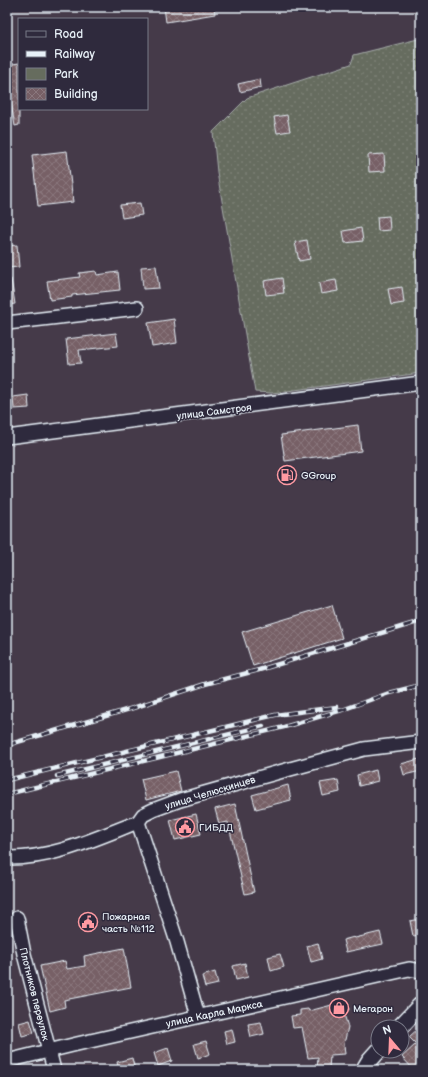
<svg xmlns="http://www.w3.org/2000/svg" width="428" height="1077" font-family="'Balsamiq Sans',sans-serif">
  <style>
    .green { fill: url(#green-dots); stroke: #a7aeab }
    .building { fill: url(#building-cross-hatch); stroke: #e8f1f8 }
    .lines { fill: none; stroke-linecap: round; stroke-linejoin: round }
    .minor-casing { stroke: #e8f1f8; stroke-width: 16 }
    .major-casing { stroke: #e8f1f8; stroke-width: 19 }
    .minor { stroke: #2f2a3d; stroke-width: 13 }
    .major { stroke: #2f2a3d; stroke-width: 16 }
    .rail-casing { stroke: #e8f1f8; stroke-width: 4.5 }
    .rail { stroke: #2f2a3d; stroke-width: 3; stroke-dasharray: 9; stroke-linecap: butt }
    .labels { text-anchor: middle; stroke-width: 3; stroke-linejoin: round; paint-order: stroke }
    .street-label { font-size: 10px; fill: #e8f1f8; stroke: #2f2a3d }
    .poi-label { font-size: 10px; fill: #e8f1f8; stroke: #2f2a3d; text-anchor: start }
  </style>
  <defs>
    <pattern id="green-dots" width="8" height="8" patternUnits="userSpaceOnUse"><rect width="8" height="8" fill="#666c5e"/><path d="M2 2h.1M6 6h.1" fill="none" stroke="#7c8176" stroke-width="1.8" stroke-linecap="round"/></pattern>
    <pattern id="building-cross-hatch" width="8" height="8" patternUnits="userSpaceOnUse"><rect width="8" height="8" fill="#776066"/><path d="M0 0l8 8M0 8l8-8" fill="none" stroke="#8a777d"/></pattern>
  </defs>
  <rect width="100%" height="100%" fill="#453a49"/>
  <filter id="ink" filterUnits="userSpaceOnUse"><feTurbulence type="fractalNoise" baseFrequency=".025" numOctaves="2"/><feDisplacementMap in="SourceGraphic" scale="8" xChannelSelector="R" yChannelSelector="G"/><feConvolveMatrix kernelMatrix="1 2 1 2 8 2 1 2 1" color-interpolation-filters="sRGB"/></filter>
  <g filter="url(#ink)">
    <!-- green -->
    <polygon class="green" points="418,39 421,57 421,373 272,393 255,392 217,172 213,132 247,98 351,64 354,55"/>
    <!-- building -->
    <g class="building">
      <polygon points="164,7 214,7 215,14 166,22"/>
      <polygon points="19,63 19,125 15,126 7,81 7,65"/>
      <polygon points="260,79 261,87 240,92 238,84"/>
      <polygon points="287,115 290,131 277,133 274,117"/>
      <polygon points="67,151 73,202 38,206 32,155"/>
      <polygon points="384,154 385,171 369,172 368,155"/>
      <polygon points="140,203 142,215 122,218 120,205"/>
      <polygon points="389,216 390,230 378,231 377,217"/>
      <polygon points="361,228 363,241 345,243 343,231"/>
      <polygon points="307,240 310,259 299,261 295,242"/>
      <polygon points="17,245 19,267 7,268 7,246"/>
      <polygon points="156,266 159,288 143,289 141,267"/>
      <polygon points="96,271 97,275 118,272 120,290 72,295 72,297 50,300 47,281 80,277 79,273"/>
      <polygon points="282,278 284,293 266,295 264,281"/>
      <polygon points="7,279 11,279 15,304 7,305"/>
      <polygon points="336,280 338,291 321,294 319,283"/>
      <polygon points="402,287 404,303 391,305 388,289"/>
      <polygon points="174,319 177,343 152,347 148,323"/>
      <polygon points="116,333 118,346 79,350 81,363 69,364 66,339"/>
      <polygon points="28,395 29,408 14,409 13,397"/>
      <polygon points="358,425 361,451 285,461 281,435"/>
      <polygon points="332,605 342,638 253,666 242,632"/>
      <polygon points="419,759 421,771 404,775 401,764"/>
      <polygon points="376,770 378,781 359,786 357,775"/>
      <polygon points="176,771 181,791 146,800 141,779"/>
      <polygon points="338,780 340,792 323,796 320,783"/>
      <polygon points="288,785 291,800 256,809 252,795"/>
      <polygon points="235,804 254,892 245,894 228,822 219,824 215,809"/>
      <polygon points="196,814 201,834 175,840 170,820"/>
      <polygon points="421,919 421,935 413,936 410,921"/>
      <polygon points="380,932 383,944 346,952 343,940 354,937 355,938"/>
      <polygon points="318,943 322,959 311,962 307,946"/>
      <polygon points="124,948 131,987 64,1000 65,1007 50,1011 40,966 65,961 67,969 85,966 84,956"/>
      <polygon points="280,954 284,967 271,971 268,957"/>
      <polygon points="245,963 248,977 236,980 233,966"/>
      <polygon points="215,972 218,984 205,987 202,976"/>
      <polygon points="347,1001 349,1010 343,1011 348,1027 344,1044 345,1054 330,1055 329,1070 317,1070 318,1057 308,1058 302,1027 293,1028 291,1016 300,1015 300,1010 308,1009 309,1011"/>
      <polygon points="30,1020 34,1033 22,1036 19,1023"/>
      <polygon points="261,1022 264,1034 251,1037 248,1024"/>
      <polygon points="421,1026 421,1070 414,1070 402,1057 416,1044 409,1037"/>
      <polygon points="232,1029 235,1042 227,1044 224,1031"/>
      <polygon points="206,1041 210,1054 198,1058 194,1044"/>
      <polygon points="168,1048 172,1061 158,1066 154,1053"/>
      <polygon points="132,1058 135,1070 119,1070 117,1062"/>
    </g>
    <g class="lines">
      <!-- minor casing -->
      <g class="minor-casing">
        <g id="minor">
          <polyline points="7,323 137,308"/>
          <polyline points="7,437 421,383"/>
          <polyline points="138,822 177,942 198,1016"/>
          <path d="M 7,858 C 53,859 96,838 138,822 L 143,815 L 153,810 L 180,800 L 290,769 L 364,749 L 421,742"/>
          <polyline points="17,918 24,954 54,1070"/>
          <polyline points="7,1061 77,1044 409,969 421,971"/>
        </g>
      </g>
      <!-- major casing -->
      <g class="major-casing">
        <g id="major">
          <polyline points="400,1027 421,1005"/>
          <polyline points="364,1070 370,1060 378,1051"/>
        </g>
      </g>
      <!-- minor -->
      <use href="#minor" class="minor"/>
      <!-- major -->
      <use href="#major" class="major"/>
      <!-- rail casing -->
      <g class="rail-casing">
        <g id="rail">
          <polyline points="7,745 133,708 205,684 259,670 421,621"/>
          <polyline points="57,776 263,726"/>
          <polyline points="7,780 275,715 337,707"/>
          <polyline points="7,794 284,727 342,710 389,693 421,685"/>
        </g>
      </g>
      <!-- rail -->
      <use href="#rail" class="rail"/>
    </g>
  </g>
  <!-- icons -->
  <defs>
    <g id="fuel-ring" transform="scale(1)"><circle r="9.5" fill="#2f2a3d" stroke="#ff9aa2" stroke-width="1.5"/><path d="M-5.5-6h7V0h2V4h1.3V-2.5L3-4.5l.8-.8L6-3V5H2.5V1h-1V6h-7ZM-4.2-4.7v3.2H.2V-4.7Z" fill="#ff9aa2"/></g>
    <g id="civic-ring" transform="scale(1)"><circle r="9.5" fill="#2f2a3d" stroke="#ff9aa2" stroke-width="1.5"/><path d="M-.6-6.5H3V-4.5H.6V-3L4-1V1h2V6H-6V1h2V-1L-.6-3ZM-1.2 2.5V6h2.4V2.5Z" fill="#ff9aa2"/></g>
    <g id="shop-ring" transform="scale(1)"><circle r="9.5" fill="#2f2a3d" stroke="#ff9aa2" stroke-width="1.5"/><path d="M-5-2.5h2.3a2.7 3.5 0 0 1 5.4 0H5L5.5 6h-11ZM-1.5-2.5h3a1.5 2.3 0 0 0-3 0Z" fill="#ff9aa2"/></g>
  </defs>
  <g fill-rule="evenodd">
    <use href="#fuel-ring" x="287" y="475"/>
    <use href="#civic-ring" x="185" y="827"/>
    <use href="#civic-ring" x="88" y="922"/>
    <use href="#shop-ring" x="339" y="1008"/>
  </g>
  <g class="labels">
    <!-- street labels -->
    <g class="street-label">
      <text transform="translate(214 411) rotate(-7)" y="4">улица Самстроя</text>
      <text transform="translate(210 792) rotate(-17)" y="4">улица Челюскинцев</text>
      <text transform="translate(35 994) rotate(76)" y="4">Плотников переулок</text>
      <text transform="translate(214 1013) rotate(-12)" y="4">улица Карла Маркса</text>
    </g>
    <!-- poi labels -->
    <g class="poi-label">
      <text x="301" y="479">GGroup</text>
      <text x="199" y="831">ГИБДД</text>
      <text x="102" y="920">Пожарная<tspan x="102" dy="12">часть №112</tspan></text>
      <text x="353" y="1012">Мегарон</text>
    </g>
  </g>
  <!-- margin -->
  <rect width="428" height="1077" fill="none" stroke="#2f2a3d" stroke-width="24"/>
  <rect x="12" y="12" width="404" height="1053" fill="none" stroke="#e8f1f8" stroke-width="1.5" filter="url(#ink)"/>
  <!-- legend -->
  <rect x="18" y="18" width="130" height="92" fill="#2f2a3d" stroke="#797a88"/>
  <rect x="26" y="31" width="20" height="6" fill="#2f2a3d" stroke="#797a88"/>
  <text x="54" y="38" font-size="12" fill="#e8f1f8">Road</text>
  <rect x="26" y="51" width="20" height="6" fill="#e8f1f8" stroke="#797a88"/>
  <text x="54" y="58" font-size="12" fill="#e8f1f8">Railway</text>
  <rect x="26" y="68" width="20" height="12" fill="#666c5e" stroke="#797a88"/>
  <text x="54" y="78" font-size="12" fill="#e8f1f8">Park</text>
  <rect x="26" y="88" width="20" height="12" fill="url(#building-cross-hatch)" stroke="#797a88"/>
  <text x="54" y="98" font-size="12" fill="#e8f1f8">Building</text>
  <!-- north arrow -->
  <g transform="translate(390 1039) rotate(341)"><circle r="19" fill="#2f2a3d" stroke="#797a88"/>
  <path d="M0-3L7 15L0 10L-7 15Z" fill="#ff9aa2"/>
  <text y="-6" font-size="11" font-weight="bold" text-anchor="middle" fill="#e8f1f8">N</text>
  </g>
</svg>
